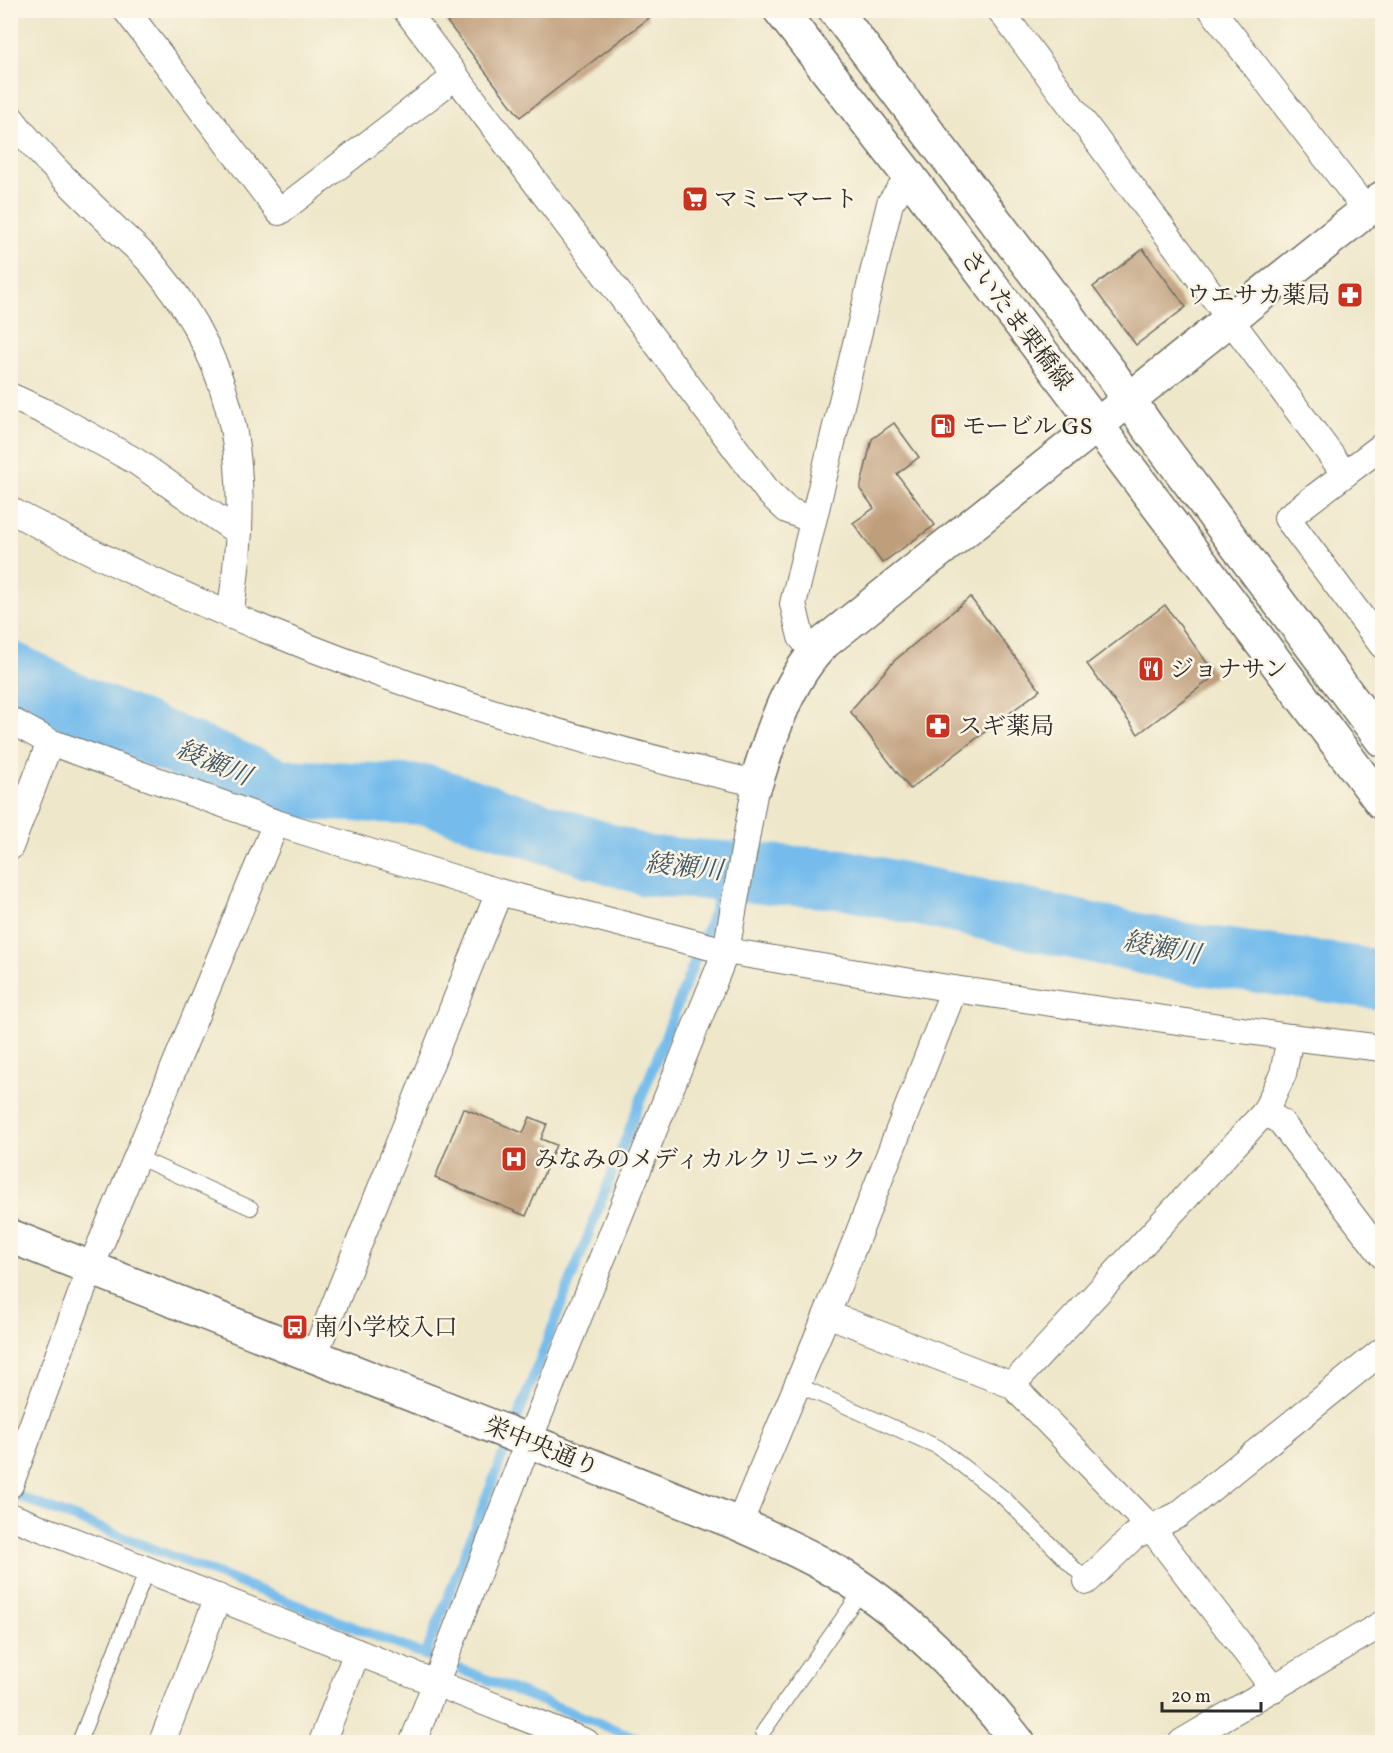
<svg xmlns="http://www.w3.org/2000/svg" width="1393" height="1753" font-family="Vollkorn,'Noto Serif JP',serif">
  <style>
    .water { fill: #74bcec; stroke: #50748c; stroke-width: 1.5 }
    .lines { fill: none; stroke-linecap: round; stroke-linejoin: round }
    .stream { stroke: #74bcec; stroke-width: 10 }
    .river { stroke: #74bcec; stroke-width: 60 }
    .building { fill: #bf9e7c }
    .service-casing { stroke: #6f6d63; stroke-width: 16 }
    .minor-casing { stroke: #6f6d63; stroke-width: 28 }
    .tertiary-casing { stroke: #6f6d63; stroke-width: 36 }
    .primary-casing { stroke: #6f6d63; stroke-width: 36 }
    .service { stroke: #fff; stroke-width: 14 }
    .minor { stroke: #fff; stroke-width: 26 }
    .tertiary { stroke: #fff; stroke-width: 33 }
    .primary { stroke: #fff; stroke-width: 33 }
    .labels { text-anchor: middle; stroke-width: 5; stroke-linejoin: round; paint-order: stroke }
    .poi-label { font-size: 24px; fill: #2b2b2b; stroke: #fcf5e5; text-anchor: start }
    .street-label { font-size: 24px; fill: #2b2b2b; stroke: #fcf5e5 }
    .water-label { font-size: 26px; font-style: italic; fill: #415665; stroke: #fcf5e5 }
  </style>
  <rect width="100%" height="100%" fill="#fcf5e5"/>
  <filter id="ink" filterUnits="userSpaceOnUse"><feTurbulence type="fractalNoise" baseFrequency=".0167" numOctaves="2"/><feDisplacementMap in="SourceGraphic" scale="12" xChannelSelector="R" yChannelSelector="G"/><feConvolveMatrix kernelMatrix="1 2 1 2 8 2 1 2 1" color-interpolation-filters="sRGB"/></filter>
  <filter id="wash" filterUnits="userSpaceOnUse"><feTurbulence type="fractalNoise" baseFrequency=".008" numOctaves="4" result="noise"/><feDisplacementMap in="SourceGraphic" scale="24" xChannelSelector="R" yChannelSelector="G"/><feGaussianBlur stdDeviation="1.35" result="paint"/><feColorMatrix in="noise" values="0 0 0 0 0 0 0 0 0 0 0 0 0 0 0 0 0 1.4 0 .05"/><feComposite in="paint" operator="in"/></filter>
  <g filter="url(#wash)">
    <rect width="100%" height="100%" fill="#eee7ca"/>
    <!-- water -->
    <polygon class="water" points="1211,931 1308,950 1382,956 1382,990 1349,987 1321,994 1294,979 1212,966"/>
    <g class="lines">
      <!-- stream -->
      <g class="stream">
        <polyline points="10,1493 647,1742"/>
        <polyline points="425,1656 729,872"/>
      </g>
      <!-- river -->
      <polyline class="river" points="10,671 76,704 280,789 428,795 647,866 842,879 1179,952 1382,980"/>
    </g>
    <g id="blocks">
      <!-- building -->
      <g class="building">
        <polygon points="438,10 644,10 649,18 520,117"/>
        <polygon points="1143,249 1186,307 1136,345 1093,287"/>
        <polygon points="894,423 919,457 897,474 935,525 882,563 853,523 874,508 860,489 872,439"/>
        <polygon points="970,597 1040,690 910,789 850,711 894,661"/>
        <polygon points="1165,605 1216,675 1138,734 1087,664"/>
        <polygon points="463,1108 523,1133 530,1117 547,1124 541,1139 556,1145 526,1216 435,1178"/>
      </g>
    </g>
  </g>
  <g filter="url(#ink)">
    <use href="#blocks" fill-opacity="0" stroke="#6f6d63" stroke-width="1.5"/>
    <g class="lines">
      <!-- service casing -->
      <g class="service-casing">
        <g id="service">
          <polyline points="137,1157 251,1208"/>
          <polyline points="798,1385 938,1447 1004,1498 1087,1581"/>
          <polyline points="763,1732 863,1589"/>
          <polyline points="79,1742 147,1570"/>
        </g>
      </g>
      <!-- minor casing -->
      <g class="minor-casing">
        <g id="minor">
          <polyline points="126,10 279,212 455,77"/>
          <polyline points="406,10 769,493 787,510 812,520"/>
          <polyline points="1000,10 1345,474"/>
          <polyline points="1212,10 1367,211"/>
          <path d="M 10,117 C 40,156 76,190 110,223 C 124,237 140,250 153,265 C 245,375 250,480 230,616"/>
          <polyline points="10,396 52,415 137,462 239,533"/>
          <polyline points="1382,446 1287,518 1382,645"/>
          <path d="M 10,510 C 242,634 499,726 756,783 L 726,951 L 529,1440 L 413,1742"/>
          <polyline points="814,653 801,637 793,604 890,203 909,176"/>
          <polyline points="10,720 50,742 276,823 499,892 726,951 954,989 1290,1037 1382,1048"/>
          <polyline points="10,847 50,742"/>
          <polyline points="1265,1112 1281,1122 1382,1255"/>
          <polyline points="827,1314 1012,1385 1152,1529 1274,1689"/>
          <polyline points="314,1356 499,892"/>
          <polyline points="1012,1385 1265,1112 1283,1074 1290,1037"/>
          <polyline points="10,1485 91,1267 276,823"/>
          <polyline points="10,1516 586,1742"/>
          <polyline points="739,1524 827,1314 954,989"/>
          <polyline points="1087,1581 1134,1536 1178,1515 1382,1351"/>
          <polyline points="162,1742 218,1597"/>
          <polyline points="322,1742 357,1652"/>
          <polyline points="1182,1742 1382,1624"/>
        </g>
      </g>
      <!-- tertiary casing -->
      <g class="tertiary-casing">
        <g id="tertiary">
          <path d="M 756,783 C 772,733 787,679 825,642 L 1382,198"/>
          <path d="M 10,1236 L 739,1524 C 768,1537 798,1550 826,1566 C 903,1609 964,1674 1018,1742"/>
        </g>
      </g>
      <!-- primary casing -->
      <g class="primary-casing">
        <g id="primary">
          <polyline points="780,10 909,176 1382,803"/>
          <polyline points="835,10 1110,372 1147,426 1382,740"/>
        </g>
      </g>
      <!-- service -->
      <use href="#service" class="service"/>
      <!-- minor -->
      <use href="#minor" class="minor"/>
      <!-- tertiary -->
      <use href="#tertiary" class="tertiary"/>
      <!-- primary -->
      <use href="#primary" class="primary"/>
    </g>
  </g>
  <!-- icons -->
  <defs>
    <g id="supermarket-square" transform="scale(1.35)"><rect x="-9" y="-9" width="18" height="18" rx="4" fill="#c8321e" stroke="#fcf5e5"/><path d="M-6-5.5h2.5l.6 2H6L4.5 2H-2.5L-4.4-4H-6ZM-1.5 3.2a1.3 1.3 0 1 0 .1 0ZM3 3.2a1.3 1.3 0 1 0 .1 0Z" fill="#fff"/></g>
    <g id="pharmacy-square" transform="scale(1.35)"><rect x="-9" y="-9" width="18" height="18" rx="4" fill="#c8321e" stroke="#fcf5e5"/><path d="M-2-6h4v4h4v4h-4v4h-4v-4h-4v-4h4Z" fill="#fff"/></g>
    <g id="fuel-square" transform="scale(1.35)"><rect x="-9" y="-9" width="18" height="18" rx="4" fill="#c8321e" stroke="#fcf5e5"/><path d="M-5.5-6h7V0h2V4h1.3V-2.5L3-4.5l.8-.8L6-3V5H2.5V1h-1V6h-7ZM-4.2-4.7v3.2H.2V-4.7Z" fill="#fff"/></g>
    <g id="restaurant-square" transform="scale(1.35)"><rect x="-9" y="-9" width="18" height="18" rx="4" fill="#c8321e" stroke="#fcf5e5"/><path d="M-5-6h1v4h1v-4h1v4h1v-4h1v5L-1.5 .5V6h-2V.5L-5-1ZM5-6V6H3V1.5H1.5Q1.5-4 5-6Z" fill="#fff"/></g>
    <g id="hospital-square" transform="scale(1.35)"><rect x="-9" y="-9" width="18" height="18" rx="4" fill="#c8321e" stroke="#fcf5e5"/><path d="M-5-5h3v3.5h4V-5h3V5h-3V1.5h-4V5h-3Z" fill="#fff"/></g>
    <g id="bus-square" transform="scale(1.35)"><rect x="-9" y="-9" width="18" height="18" rx="4" fill="#c8321e" stroke="#fcf5e5"/><path d="M-5-6H5V4H4V6H2V4H-2V6H-4V4H-5ZM-3.5-4V0h7V-4ZM-3.5 1.2v1.5H-2V1.2ZM2 1.2v1.5H3.5V1.2Z" fill="#fff"/></g>
  </defs>
  <g fill-rule="evenodd">
    <use href="#supermarket-square" x="695" y="199"/>
    <use href="#pharmacy-square" x="1350" y="295"/>
    <use href="#fuel-square" x="943" y="426"/>
    <use href="#restaurant-square" x="1151" y="669"/>
    <use href="#pharmacy-square" x="938" y="726"/>
    <use href="#hospital-square" x="514" y="1159"/>
    <use href="#bus-square" x="295" y="1327"/>
  </g>
  <g class="labels">
    <!-- poi labels -->
    <g class="poi-label">
      <text x="714" y="207">マミーマート</text>
      <text x="1330" y="303" text-anchor="end">ウエサカ薬局</text>
      <text x="962" y="434">モービル GS</text>
      <text x="1170" y="677">ジョナサン</text>
      <text x="958" y="734">スギ薬局</text>
      <text x="534" y="1167">みなみのメディカルクリニック</text>
      <text x="314" y="1335">南小学校入口</text>
    </g>
    <!-- street labels -->
    <g class="street-label">
      <text transform="translate(1017 320) rotate(53)" y="8">さいたま栗橋線</text>
      <text transform="translate(542 1446) rotate(22)" y="8">栄中央通り</text>
    </g>
    <!-- water labels -->
    <g class="water-label">
      <text transform="translate(214 762) rotate(23)" y="9">綾瀬川</text>
      <text transform="translate(684 866) rotate(6)" y="9">綾瀬川</text>
      <text transform="translate(1162 947) rotate(11)" y="9">綾瀬川</text>
    </g>
  </g>
  <!-- margin -->
  <rect width="1393" height="1753" fill="none" stroke="#fcf5e5" stroke-width="36"/>
  <!-- scale -->
  <path d="M1162 1702v9h99v-9" fill="none" stroke="#2b2b2b" stroke-width="3"/>
  <text x="1171" y="1702" font-size="18" fill="#2b2b2b" stroke="#fcf5e5" stroke-width="4.5" paint-order="stroke">20 m</text>
</svg>
